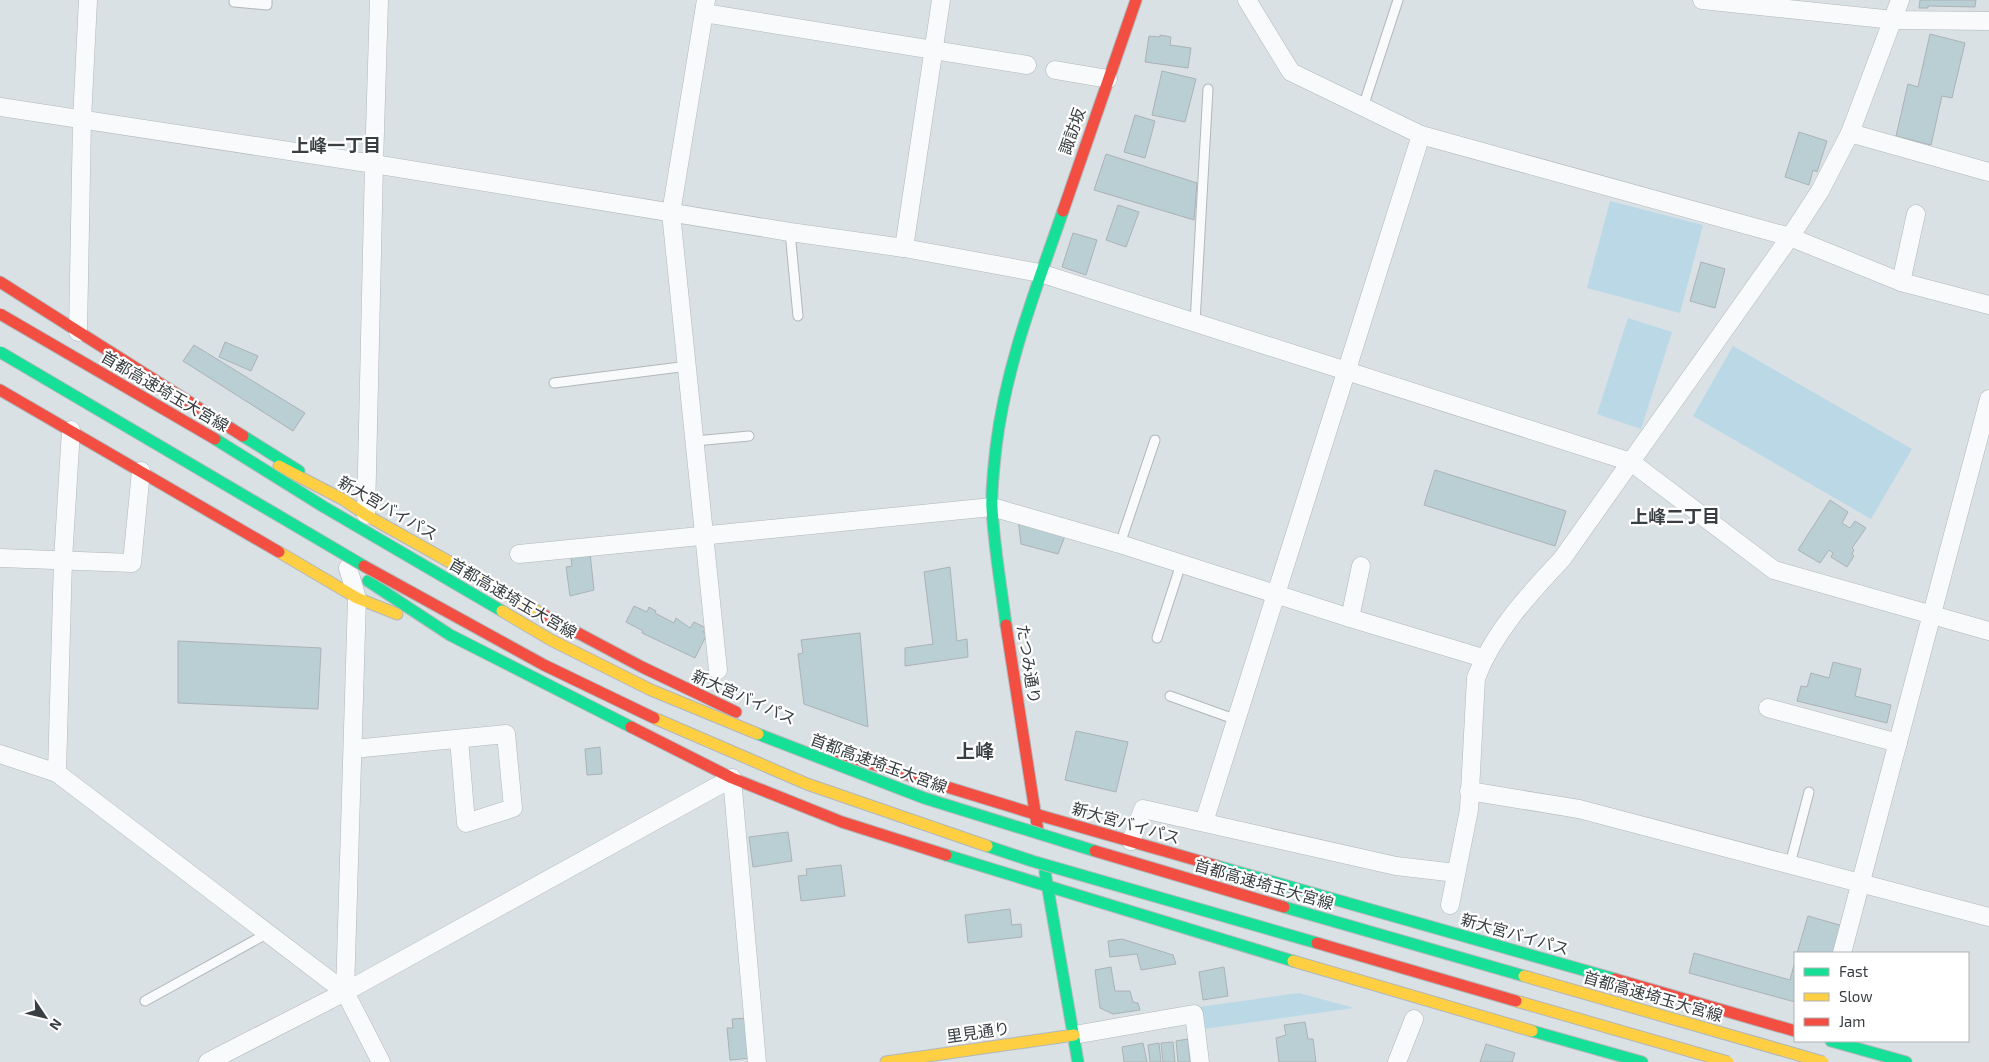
<svg xmlns="http://www.w3.org/2000/svg" width="1989" height="1062" font-family="'Exo 2','Noto Sans JP',sans-serif">
  <style>
    .green { fill: #bbd8e6 }
    .building { fill: #b9cfd4; stroke: #abb2b5 }
    .lines { fill: none; stroke-linecap: round; stroke-linejoin: round }
    .lane-casing { stroke: #b1b7ba; stroke-width: 11 }
    .street-casing { stroke: #b1b7ba; stroke-width: 19 }
    .fast-casing { stroke: #b1b7ba; stroke-width: 13 }
    .slow-casing { stroke: #b1b7ba; stroke-width: 13 }
    .jam-casing { stroke: #b1b7ba; stroke-width: 13 }
    .lane { stroke: #f9fafb; stroke-width: 9 }
    .street { stroke: #f9fafb; stroke-width: 18 }
    .fast { stroke: #16e098; stroke-width: 11 }
    .slow { stroke: #ffcf43; stroke-width: 11 }
    .jam { stroke: #f24e42; stroke-width: 11 }
    .fast-bridge-casing { stroke: #b1b7ba; stroke-width: 13; stroke-linecap: butt }
    .slow-bridge-casing { stroke: #b1b7ba; stroke-width: 13; stroke-linecap: butt }
    .jam-bridge-casing { stroke: #b1b7ba; stroke-width: 13; stroke-linecap: butt }
    .fast-bridge { stroke: #16e098; stroke-width: 11 }
    .slow-bridge { stroke: #ffcf43; stroke-width: 11 }
    .jam-bridge { stroke: #f24e42; stroke-width: 11 }
    .labels { text-anchor: middle; stroke-width: 4.5; stroke-linejoin: round; paint-order: stroke }
    .street-label { font-size: 16px; fill: #383e41; stroke: #fff }
    .neighbourhood-label { font-size: 18px; font-weight: bold; fill: #383e41; stroke: #fff }
    .quarter-label { font-size: 19px; font-weight: bold; fill: #383e41; stroke: #fff }
  </style>
  <rect width="100%" height="100%" fill="#d9e1e5"/>
  <!-- green -->
  <g class="green">
    <polygon points="1610,201 1703,225 1680,313 1587,288"/>
    <polygon points="1628,318 1672,332 1641,429 1597,414"/>
    <polygon points="1733,346 1912,449 1871,519 1693,416"/>
    <polygon points="1299,993 1354,1008 1203,1029 1199,1007"/>
  </g>
  <!-- building -->
  <g class="building">
    <polygon points="1920,0 1976,0 1975,7 1928,6 1928,8 1919,8"/>
    <polygon points="1930,34 1965,43 1952,98 1942,96 1931,145 1896,136 1908,84 1918,87"/>
    <polygon points="1160,35 1171,37 1170,45 1191,48 1188,68 1145,62 1149,36 1160,37"/>
    <polygon points="1162,71 1196,79 1185,122 1152,115"/>
    <polygon points="1135,115 1155,121 1145,158 1124,152"/>
    <polygon points="1799,132 1827,141 1817,172 1813,170 1809,185 1785,177"/>
    <polygon points="1106,154 1197,183 1194,220 1094,190"/>
    <polygon points="1118,205 1139,212 1126,247 1106,240"/>
    <polygon points="1073,233 1097,240 1086,275 1062,267"/>
    <polygon points="1701,262 1725,269 1715,308 1690,301"/>
    <polygon points="225,342 258,356 251,371 219,357"/>
    <polygon points="194,345 305,413 293,431 183,361"/>
    <polygon points="1435,470 1566,511 1555,546 1424,505"/>
    <polygon points="1830,500 1848,512 1842,523 1850,528 1855,521 1866,528 1852,548 1854,550 1852,554 1854,556 1847,567 1831,557 1833,553 1829,550 1820,563 1798,550"/>
    <polygon points="1018,519 1065,536 1058,554 1021,544"/>
    <polygon points="590,553 594,590 570,596 566,567 572,566 571,557"/>
    <polygon points="950,567 957,641 967,639 968,657 905,666 905,648 933,644 924,572"/>
    <polygon points="634,606 647,612 649,607 656,611 655,613 674,623 676,618 690,628 694,622 706,628 703,632 707,634 695,658 642,633 643,631 626,622"/>
    <polygon points="860,633 868,727 804,704 798,654 803,653 801,640"/>
    <polygon points="178,641 321,648 318,709 178,703"/>
    <polygon points="1833,662 1861,669 1855,696 1891,705 1887,723 1797,701 1801,686 1807,687 1811,673 1829,678"/>
    <polygon points="1076,731 1128,742 1116,792 1065,780"/>
    <polygon points="600,747 602,774 587,775 585,749"/>
    <polygon points="788,832 792,861 753,867 749,837"/>
    <polygon points="841,865 845,896 801,901 798,876 807,875 806,869"/>
    <polygon points="1010,909 1012,925 1021,924 1022,937 968,943 965,915"/>
    <polygon points="1808,916 1843,926 1835,953 1797,953"/>
    <polygon points="1122,939 1173,955 1176,964 1141,970 1137,954 1110,957 1108,941"/>
    <polygon points="1694,953 1790,980 1795,961 1795,1002 1689,973"/>
    <polygon points="1111,967 1115,991 1130,991 1133,1002 1138,1003 1140,1010 1113,1014 1100,1008 1095,970"/>
    <polygon points="1224,967 1228,996 1203,1000 1199,972"/>
    <polygon points="749,1018 752,1058 730,1060 727,1028 733,1028 732,1019"/>
    <polygon points="1305,1022 1308,1039 1313,1039 1316,1062 1279,1062 1276,1038 1286,1035 1284,1025"/>
    <polygon points="1188,1039 1190,1062 1178,1062 1176,1041"/>
    <polygon points="1173,1042 1175,1062 1163,1062 1161,1043"/>
    <polygon points="1143,1043 1147,1062 1124,1062 1122,1047"/>
    <polygon points="1159,1043 1161,1062 1150,1062 1148,1045"/>
    <polygon points="1486,1044 1515,1053 1512,1062 1480,1062"/>
  </g>
  <g class="lines">
    <!-- lane casing -->
    <g class="lane-casing">
      <g id="lane">
        <polyline points="234,2 267,5 267,0"/>
        <polyline points="1363,107 1398,0"/>
        <polyline points="790,232 798,316"/>
        <polyline points="1195,323 1208,89"/>
        <polyline points="554,383 688,366"/>
        <polyline points="695,441 749,436"/>
        <polyline points="1120,544 1155,440"/>
        <polyline points="1157,638 1181,564"/>
        <polyline points="1170,696 1237,720"/>
        <polyline points="1790,864 1809,792"/>
        <polyline points="145,1001 268,933"/>
      </g>
    </g>
    <!-- street casing -->
    <g class="street-casing">
      <g id="street">
        <polyline points="706,0 671,213 718,670"/>
        <polyline points="1247,0 1291,72 1421,135 1790,237 1901,282 1989,305"/>
        <polyline points="1702,0 1894,20 1989,21"/>
        <polyline points="704,13 1027,65"/>
        <polyline points="1055,70 1108,79"/>
        <polyline points="0,107 374,164 790,232 904,248 1040,273 1631,462 1774,570 1989,631"/>
        <polyline points="1850,133 1989,172"/>
        <polyline points="904,248 941,0"/>
        <polyline points="1901,282 1916,214"/>
        <polyline points="78,332 82,120 88,0"/>
        <polyline points="366,515 374,164 379,0"/>
        <polyline points="519,554 992,507 1120,544 1350,618 1483,658"/>
        <polyline points="0,558 132,563 141,471"/>
        <polyline points="1350,618 1361,566"/>
        <polyline points="1768,708 1898,743"/>
        <polyline points="353,749 506,734 513,808 466,823 459,739"/>
        <polyline points="0,754 57,773 63,560 71,430"/>
        <polyline points="57,773 345,992 381,1062"/>
        <polyline points="1469,791 1579,809 1989,917"/>
        <polyline points="1204,822 1421,135"/>
        <polyline points="1131,841 1143,809 1396,866 1456,873"/>
        <path d="M 1450,905 L 1469,810 L 1476,678 C 1493,633 1529,594 1562,559 L 1790,237 L 1820,191 L 1850,133 L 1900,0"/>
        <polyline points="1842,953 1989,399"/>
        <polyline points="345,992 357,598 348,568"/>
        <polyline points="1074,1035 1194,1014 1200,1062"/>
        <polyline points="208,1062 345,992 732,778 757,1062"/>
        <polyline points="1397,1062 1414,1019"/>
      </g>
    </g>
    <!-- fast casing -->
    <g class="fast-casing">
      <g id="fast">
        <polyline points="243,436 299,471"/>
        <polyline points="368,581 450,635 631,727"/>
        <path d="M 1006,625 C 1001,586 994,547 992,508 C 991,488 994,467 996,447 C 1006,365 1036,289 1063,211"/>
        <polyline points="946,855 1293,961"/>
        <polyline points="1217,866 1615,979"/>
        <polyline points="1045,872 1078,1062"/>
        <polyline points="1532,1031 1642,1062"/>
        <polyline points="1831,1041 1906,1062"/>
      </g>
    </g>
    <!-- slow casing -->
    <g class="slow-casing">
      <g id="slow">
        <polyline points="279,466 344,500 366,515 544,615"/>
        <polyline points="279,552 357,598 397,614"/>
        <polyline points="1293,961 1532,1031"/>
        <polyline points="886,1062 1074,1035"/>
      </g>
    </g>
    <!-- jam casing -->
    <g class="jam-casing">
      <g id="jam">
        <polyline points="1063,211 1136,0"/>
        <polyline points="0,282 243,436"/>
        <polyline points="0,390 279,552"/>
        <polyline points="544,615 642,667 736,712"/>
        <polyline points="1006,625 1038,831"/>
        <polyline points="631,727 732,778 842,822 946,855"/>
        <polyline points="836,753 1035,814 1217,866"/>
        <polyline points="1615,979 1795,1031"/>
      </g>
    </g>
    <!-- lane -->
    <use href="#lane" class="lane"/>
    <!-- street -->
    <use href="#street" class="street"/>
    <!-- fast -->
    <use href="#fast" class="fast"/>
    <!-- slow -->
    <use href="#slow" class="slow"/>
    <!-- jam -->
    <use href="#jam" class="jam"/>
    <!-- fast-bridge casing -->
    <g class="fast-bridge-casing">
      <g id="fast-bridge">
        <polyline points="0,352 364,566"/>
        <polyline points="215,439 324,507 502,611"/>
        <polyline points="758,734 924,798 1095,851"/>
        <polyline points="987,846 1032,861 1317,943"/>
        <polyline points="1284,907 1524,976"/>
      </g>
    </g>
    <!-- slow-bridge casing -->
    <g class="slow-bridge-casing">
      <g id="slow-bridge">
        <polyline points="502,611 551,640 651,690 758,734"/>
        <polyline points="654,718 807,784 987,846"/>
        <polyline points="1524,976 1823,1062"/>
        <polyline points="1516,1001 1728,1062"/>
      </g>
    </g>
    <!-- jam-bridge casing -->
    <g class="jam-bridge-casing">
      <g id="jam-bridge">
        <polyline points="0,314 215,439"/>
        <polyline points="364,566 544,665 654,718"/>
        <polyline points="1095,851 1284,907"/>
        <polyline points="1317,943 1516,1001"/>
      </g>
    </g>
    <!-- fast-bridge -->
    <use href="#fast-bridge" class="fast-bridge"/>
    <!-- slow-bridge -->
    <use href="#slow-bridge" class="slow-bridge"/>
    <!-- jam-bridge -->
    <use href="#jam-bridge" class="jam-bridge"/>
  </g>
  <g class="labels">
    <!-- street labels -->
    <g class="street-label">
      <text transform="translate(1072 131) rotate(-71)" y="6">諏訪坂</text>
      <text transform="translate(165 391) rotate(30)" y="6">首都高速埼玉大宮線</text>
      <text transform="translate(388 508) rotate(30)" y="6">新大宮バイパス</text>
      <text transform="translate(513 598) rotate(30)" y="6">首都高速埼玉大宮線</text>
      <text transform="translate(1029 664) rotate(81)" y="6">たつみ通り</text>
      <text transform="translate(744 697) rotate(24)" y="6">新大宮バイパス</text>
      <text transform="translate(879 763) rotate(20)" y="6">首都高速埼玉大宮線</text>
      <text transform="translate(1126 823) rotate(16)" y="6">新大宮バイパス</text>
      <text transform="translate(1264 884) rotate(16)" y="6">首都高速埼玉大宮線</text>
      <text transform="translate(1515 934) rotate(16)" y="6">新大宮バイパス</text>
      <text transform="translate(1653 996) rotate(16)" y="6">首都高速埼玉大宮線</text>
      <text transform="translate(978 1032) rotate(-8)" y="6">里見通り</text>
    </g>
    <!-- neighbourhood labels -->
    <g class="neighbourhood-label">
      <text x="336" y="152">上峰一丁目</text>
      <text x="1675" y="523">上峰二丁目</text>
    </g>
    <!-- quarter labels -->
    <g class="quarter-label">
      <text x="975" y="758">上峰</text>
    </g>
  </g>
  <!-- legend -->
  <rect x="1794" y="952" width="175" height="90" fill="#ffffff" stroke="#afb2b3"/>
  <rect x="1804" y="968" width="25" height="8" fill="#16e098" stroke="#afb2b3"/>
  <text x="1839" y="977" font-size="15" fill="#383e41">Fast</text>
  <rect x="1804" y="993" width="25" height="8" fill="#ffcf43" stroke="#afb2b3"/>
  <text x="1839" y="1002" font-size="15" fill="#383e41">Slow</text>
  <rect x="1804" y="1018" width="25" height="8" fill="#f24e42" stroke="#afb2b3"/>
  <text x="1839" y="1027" font-size="15" fill="#383e41">Jam</text>
  <!-- north arrow -->
  <g transform="translate(45 1017) rotate(125)" stroke="#ffffff" stroke-width="4" paint-order="stroke">
  <path d="M0-4L9 19L0 12L-9 19Z" fill="#383e41"/>
  <text y="-8" font-size="14" font-weight="bold" text-anchor="middle" fill="#383e41">N</text>
  </g>
</svg>
